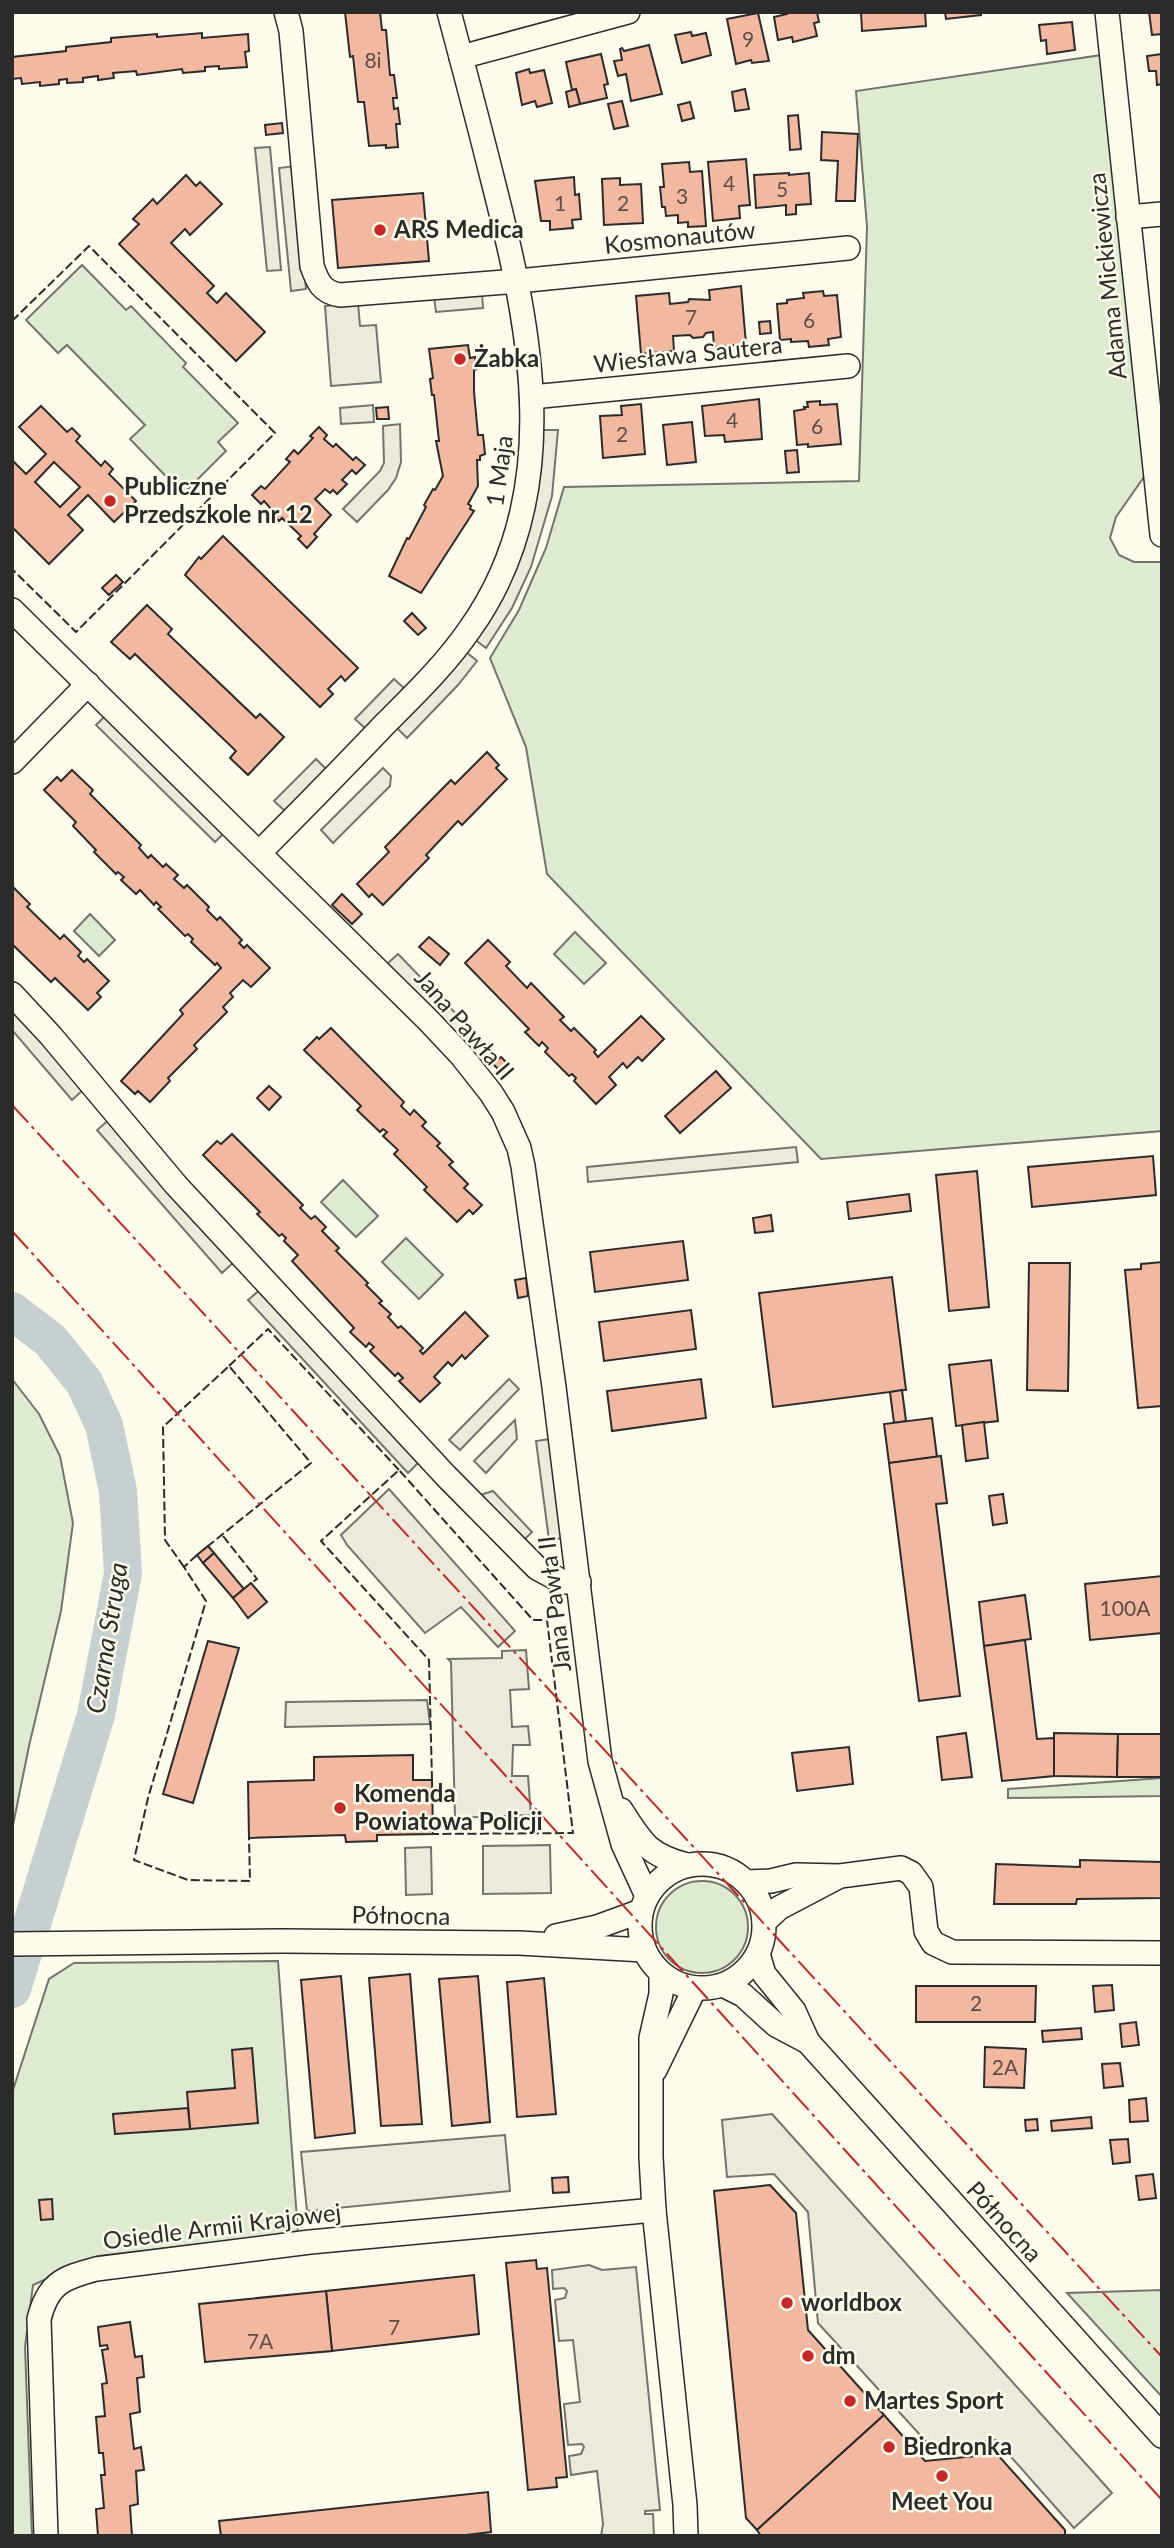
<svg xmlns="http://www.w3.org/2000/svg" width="1174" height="2548" font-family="Lato,sans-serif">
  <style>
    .green { fill: #deebd1; stroke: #74746e; stroke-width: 2 }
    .parking { fill: #eceadb; stroke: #74746e; stroke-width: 2 }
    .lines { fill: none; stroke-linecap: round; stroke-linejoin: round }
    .river { stroke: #c7d0d0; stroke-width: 38 }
    .building { fill: #f2b8a0; stroke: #2b2b2b; stroke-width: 2; fill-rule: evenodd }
    .minor-casing { stroke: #2b2b2b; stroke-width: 26 }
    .minor { stroke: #fdfbea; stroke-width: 23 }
    .fence { stroke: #2b2b2b; stroke-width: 2; stroke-dasharray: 9 3.5; stroke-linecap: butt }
    .power { stroke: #c62828; stroke-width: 2; stroke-dasharray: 24 5 3.5 5; stroke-linecap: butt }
    .poi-dot { fill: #c62828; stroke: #fdfbea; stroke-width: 2.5 }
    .labels { text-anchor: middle; stroke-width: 5; stroke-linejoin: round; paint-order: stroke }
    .number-label { font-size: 21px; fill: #5d4e48 }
    .poi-label { font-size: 24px; font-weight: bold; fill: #2b2b2b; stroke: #fdfbea; text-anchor: start }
    .street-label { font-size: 24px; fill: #2b2b2b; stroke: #fdfbea }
    .water-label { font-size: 26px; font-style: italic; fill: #2b2b2b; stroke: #fdfbea }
  </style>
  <rect width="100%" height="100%" fill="#fdfbea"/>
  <!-- green -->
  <g class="green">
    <polygon points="1102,55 1146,474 1116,517 1110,538 1119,555 1134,562 1162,562 1162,1131 821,1159 547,874 526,747 490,658 519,610 546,548 564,487 859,481 867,227 856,91"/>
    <polygon points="82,265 126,310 131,306 186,363 183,367 238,423 218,442 226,451 183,494 130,439 145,425 67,345 58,353 26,320"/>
    <polygon points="90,914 115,940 99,956 74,931"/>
    <polygon points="575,932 606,963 584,984 554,954"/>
    <polygon points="343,1180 378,1216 356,1237 321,1202"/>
    <polygon points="406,1238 443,1275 419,1299 382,1262"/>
    <polygon points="12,1379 39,1414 60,1456 73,1523 61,1611 29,1746 12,1830"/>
    <polygon points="1162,1778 1162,1796 1008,1798 1008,1789"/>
    <circle cx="702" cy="1927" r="46"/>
    <polygon points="278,1961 298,2233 98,2256 33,2285 25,2347 32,2536 12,2536 12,2093 49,1979 74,1963"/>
    <polygon points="1162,2290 1162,2397 1067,2293"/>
  </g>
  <!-- parking -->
  <g class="parking">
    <polygon points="270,147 281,270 267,271 255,148"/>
    <polygon points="295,166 306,289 291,291 279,168"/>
    <polygon points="482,293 483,308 436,312 434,297"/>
    <polygon points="358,303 360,326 376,325 381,382 331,386 325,306"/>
    <polygon points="373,405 374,422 341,424 340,408"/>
    <polygon points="400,424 401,462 396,478 388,490 357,522 343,509 380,471 384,463 383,426"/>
    <polygon points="542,430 558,430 552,496 531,567 512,608 486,648 474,639 540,461"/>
    <polygon points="465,651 477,661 458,685 407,738 396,727"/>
    <polygon points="394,679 405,689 366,729 355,719"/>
    <polygon points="106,715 225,832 215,842 96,725"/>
    <polygon points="316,759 327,770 286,812 274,801"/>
    <polygon points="383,768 391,776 390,786 333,843 321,830"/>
    <polygon points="398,954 465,1023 455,1033 387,964"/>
    <polygon points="12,1006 84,1089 72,1100 12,1030"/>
    <polygon points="110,1119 234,1262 222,1273 97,1130"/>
    <polygon points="796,1147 798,1162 588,1182 587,1167"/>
    <polygon points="262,1288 420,1461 408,1473 248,1300"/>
    <polygon points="509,1379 519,1389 460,1450 449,1440"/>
    <polygon points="515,1420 517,1439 486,1473 474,1461"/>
    <polygon points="550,1439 563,1538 549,1540 536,1441"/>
    <polygon points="389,1489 515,1631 498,1647 461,1607 425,1633 347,1545 341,1535"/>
    <polygon points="493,1491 532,1532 521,1543 477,1496"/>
    <polygon points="526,1650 529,1689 510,1690 512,1727 528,1726 530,1745 513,1745 512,1776 528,1776 531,1815 455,1818 451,1662 448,1659 502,1658 502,1651"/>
    <polygon points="427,1700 430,1724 285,1727 286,1702"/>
    <polygon points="550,1845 551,1893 483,1894 483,1846"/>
    <polygon points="431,1847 432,1894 406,1895 405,1848"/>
    <polygon points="772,2114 1112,2493 1074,2528 996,2440 931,2447 818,2323 808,2212 774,2174 727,2177 722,2120"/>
    <polygon points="505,2135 510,2191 307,2211 301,2152"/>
    <polygon points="589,2265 602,2270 636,2267 660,2510 645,2511 645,2514 653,2514 654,2536 601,2536 603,2524 597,2471 571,2475 569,2456 581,2454 584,2447 582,2444 568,2445 564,2404 580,2402 573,2340 559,2341 555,2300 565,2298 567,2291 564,2288 553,2289 552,2270"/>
  </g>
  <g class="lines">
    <!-- river -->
    <polyline class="river" points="12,1311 50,1340 84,1382 104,1425 118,1491 123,1573 96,1715 12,1989"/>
  </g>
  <!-- building -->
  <g class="building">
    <polygon points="345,12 380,12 382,30 386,30 390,75 394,75 397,98 393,98 394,109 398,108 400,124 396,124 398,147 386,148 386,145 369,146 364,102 358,102 353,56 350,57"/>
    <polygon points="787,12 817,12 819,22 814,23 817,36 793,42 792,37 778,40 774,17 787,14"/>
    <polygon points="861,12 925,12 926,26 862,31"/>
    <polygon points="945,12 981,12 981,15 946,19"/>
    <polygon points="1149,12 1162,12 1162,34 1152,35"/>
    <polygon points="758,13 769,61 752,63 751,60 736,64 727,19"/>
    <polygon points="1072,22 1075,50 1047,54 1046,40 1041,41 1039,25"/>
    <polygon points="691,32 692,36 706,33 711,55 682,63 675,35"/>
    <polygon points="202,33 202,38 248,34 249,51 245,52 247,67 219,69 219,66 205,67 205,71 183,73 182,69 137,75 136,71 113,73 114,78 98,80 98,76 83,78 83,82 67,83 67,79 59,80 59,84 40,86 40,82 22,84 21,78 12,79 12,57 66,51 66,47 111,42 111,38 157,34 157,37"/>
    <polygon points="649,45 662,94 631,101 626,74 618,76 614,61 622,60 620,49 622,48 624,51"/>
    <polygon points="601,54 608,84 604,85 607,98 580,104 576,89 572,90 566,62"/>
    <polygon points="1162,54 1162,84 1157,85 1156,71 1149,71 1147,56"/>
    <polygon points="529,69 530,73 544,70 552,103 537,107 535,101 522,105 516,73"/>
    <polygon points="576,89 580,104 569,107 566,92"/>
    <polygon points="745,89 749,109 735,111 732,92"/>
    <polygon points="622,101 628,126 614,129 608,104"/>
    <polygon points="690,102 694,118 682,121 678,105"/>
    <polygon points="798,115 801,149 790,150 788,116"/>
    <polygon points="282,123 283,133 266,135 265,125"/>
    <polygon points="822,132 858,134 855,201 836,201 838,161 821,160"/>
    <polygon points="746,159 750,205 739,206 740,218 713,221 708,162"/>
    <polygon points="689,162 690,172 702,171 706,226 688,227 688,222 678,223 678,215 666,216 665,207 662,207 660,187 664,187 662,164"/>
    <polygon points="789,173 789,175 809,173 811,204 796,205 796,214 786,215 786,205 756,208 754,175"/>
    <polygon points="186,175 196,186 200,182 222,204 190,235 185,229 171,243 214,286 207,293 217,303 226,293 265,332 236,361 119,244 139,224 133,219 153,199 157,204"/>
    <polygon points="574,177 575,195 579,194 581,219 572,220 573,228 550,230 550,221 541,221 535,181"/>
    <polygon points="620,178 620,185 641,184 643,223 604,225 602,179"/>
    <polygon points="423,193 429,261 338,268 332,200"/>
    <polygon points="741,286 746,344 714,347 713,332 706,333 703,337 693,338 690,335 673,336 674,351 641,354 636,296 669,293 670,304 688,302 689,299 710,300 709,290"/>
    <polygon points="823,291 824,296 837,295 841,337 828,339 829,345 809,347 808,341 791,342 791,339 780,340 777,304 787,303 787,300 804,298 803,293"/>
    <polygon points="770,321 771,333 760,334 759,322"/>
    <polygon points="468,345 470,358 475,357 477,369 474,370 474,392 478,435 483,435 485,454 480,456 480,460 477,460 478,486 468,504 471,506 470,509 474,511 421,593 389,576 407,538 409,539 426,507 424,505 433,489 435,490 443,476 436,441 439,441 434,395 432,395 430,379 433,378 429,349"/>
    <polygon points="759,399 762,439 725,442 724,435 705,436 702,406"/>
    <polygon points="820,401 820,405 837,404 841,444 808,447 808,444 797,445 794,411 805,409 804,407 808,407 807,402"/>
    <polygon points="641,404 645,454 603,458 600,416 622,415 621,406"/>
    <path d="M 41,406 L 67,432 L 72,428 L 80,436 L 76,441 L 101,466 L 105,461 L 113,469 L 109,474 L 136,501 L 114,522 L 88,495 L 68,515 L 83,530 L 49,564 L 12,527 L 12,460 L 26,474 L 46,454 L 19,427 ZM 54,462 L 80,487 L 60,507 L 35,482 Z"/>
    <polygon points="388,407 389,419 377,419 376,408"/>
    <polygon points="692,422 696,462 667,465 663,425"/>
    <polygon points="319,427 327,435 324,439 333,447 336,444 353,460 356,457 365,465 356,474 352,470 342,480 347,484 337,494 333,490 330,493 325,489 315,499 331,515 314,534 317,537 307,548 298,539 301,536 282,518 279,521 270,512 272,510 264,501 261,504 252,495 261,486 265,489 290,462 286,459 294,450 298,454 313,438 310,436"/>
    <polygon points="797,450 799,472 787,473 785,451"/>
    <polygon points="223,536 358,668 345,681 341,676 328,689 333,694 320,707 185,575 199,557 201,559"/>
    <polygon points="116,575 123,582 109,595 102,588"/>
    <polygon points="147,605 172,629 168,634 256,718 260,714 284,737 248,775 230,758 236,751 135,654 130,659 111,642"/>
    <polygon points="412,613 426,628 418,635 404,621"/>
    <polygon points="487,752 499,765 496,768 507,779 462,825 458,821 426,855 429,858 383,905 372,894 369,897 357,884 389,852 385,847 451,780 455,784"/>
    <polygon points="72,770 93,790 90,794 141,845 139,848 148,858 151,855 163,867 166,864 178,875 174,879 184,888 187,885 209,907 207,910 217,920 220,917 242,940 239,943 244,948 247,945 270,968 251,987 243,980 230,993 233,997 223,1007 227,1012 194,1045 197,1049 168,1078 170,1081 150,1102 138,1091 135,1094 121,1081 183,1014 180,1010 221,968 217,963 215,965 191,942 193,939 188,934 185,936 158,909 161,907 156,902 154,905 140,890 136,894 121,880 124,877 118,872 116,874 94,852 96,850 73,826 76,822 44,790 57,777 61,781"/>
    <polygon points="12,886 30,904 27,907 60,939 64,935 81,952 78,956 84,962 87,959 109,981 97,993 101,997 88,1010 55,978 51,982 12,944"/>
    <polygon points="342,894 362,914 352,924 332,905"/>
    <polygon points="429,937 449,954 440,965 419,947"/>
    <polygon points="488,940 510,962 506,966 527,988 531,983 564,1017 560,1020 571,1031 574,1028 596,1050 594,1052 598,1057 641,1016 664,1039 642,1061 638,1057 627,1068 623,1063 609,1077 616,1085 596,1104 574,1081 576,1078 572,1074 569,1076 545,1052 548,1048 542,1042 539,1046 525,1032 529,1029 465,963"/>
    <polygon points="331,1028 404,1102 401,1106 410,1115 414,1110 426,1122 422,1126 440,1143 437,1146 453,1162 449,1165 468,1184 464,1188 482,1205 473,1214 469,1210 457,1222 424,1190 427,1187 394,1154 398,1150 383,1136 387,1132 383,1129 380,1132 357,1110 361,1106 304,1050 317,1037 319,1039"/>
    <polygon points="501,1057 513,1069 505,1076 493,1064"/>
    <polygon points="716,1071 731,1088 680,1133 665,1116"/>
    <polygon points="269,1086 281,1097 269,1110 257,1098"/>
    <polygon points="232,1134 303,1205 300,1208 311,1219 315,1216 326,1227 322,1231 339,1248 336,1251 368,1283 366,1285 382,1301 379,1303 391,1314 388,1317 398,1328 401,1326 423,1348 420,1351 423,1354 465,1312 488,1336 465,1359 462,1355 452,1366 448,1362 434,1377 440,1383 420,1402 399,1381 403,1378 398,1373 395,1376 370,1351 374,1347 369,1343 366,1347 350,1332 354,1328 292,1261 298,1255 284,1241 286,1238 282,1234 279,1236 257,1214 260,1212 203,1155 217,1141 221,1144"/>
    <polygon points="1153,1156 1156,1195 1032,1207 1028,1167"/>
    <polygon points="977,1171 989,1307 949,1311 936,1175"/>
    <polygon points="909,1194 911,1211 849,1219 847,1202"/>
    <polygon points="771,1215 773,1231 755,1233 753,1218"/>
    <polygon points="683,1241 688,1280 595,1292 590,1252"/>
    <polygon points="1162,1262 1162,1406 1138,1408 1125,1270 1141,1269 1141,1264"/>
    <polygon points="1029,1263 1070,1263 1068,1391 1027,1390"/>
    <polygon points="892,1277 906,1390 773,1407 759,1293"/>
    <polygon points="526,1278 528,1296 518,1298 515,1280"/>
    <polygon points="691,1310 696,1349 604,1361 599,1322"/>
    <polygon points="991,1360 998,1421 956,1426 949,1365"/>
    <polygon points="701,1379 706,1418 612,1431 607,1391"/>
    <polygon points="902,1390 906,1421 894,1423 890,1392"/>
    <polygon points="932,1418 937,1457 889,1463 884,1424"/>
    <polygon points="984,1422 988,1458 966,1461 962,1425"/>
    <polygon points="941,1456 947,1503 936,1504 960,1696 919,1701 889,1463"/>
    <polygon points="1003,1494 1007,1523 993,1525 989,1496"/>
    <polygon points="208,1546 214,1553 203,1563 197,1555"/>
    <polygon points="214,1553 244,1589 233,1598 203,1563"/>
    <polygon points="1162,1576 1162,1633 1090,1640 1085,1584"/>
    <polygon points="251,1583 267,1602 248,1618 233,1598"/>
    <polygon points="1025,1595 1031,1639 984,1646 979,1602"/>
    <polygon points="1025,1640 1037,1739 1054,1738 1054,1776 1002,1781 984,1646"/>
    <polygon points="208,1641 239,1648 193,1803 163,1794"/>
    <polygon points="966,1733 972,1777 942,1780 937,1737"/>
    <polygon points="1054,1733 1118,1734 1117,1777 1054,1776"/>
    <polygon points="1118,1734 1162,1734 1162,1777 1117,1777"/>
    <polygon points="849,1747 853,1784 797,1791 792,1753"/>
    <polygon points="413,1755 413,1780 432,1780 433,1834 377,1835 377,1841 346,1842 345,1835 249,1838 248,1782 314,1780 314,1757"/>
    <polygon points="1080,1860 1162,1862 1162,1898 1077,1899 1076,1904 994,1904 996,1864 1080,1867"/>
    <polygon points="410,1974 422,2124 381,2126 369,1978"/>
    <polygon points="341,1976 355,2133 315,2138 301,1980"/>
    <polygon points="478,1976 490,2122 452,2126 439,1979"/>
    <polygon points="544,1978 556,2114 517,2117 507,1982"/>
    <polygon points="1112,1985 1114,2010 1095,2012 1093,1986"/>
    <polygon points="916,1986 1036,1986 1035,2022 916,2022"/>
    <polygon points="1136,2022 1139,2045 1122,2047 1120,2024"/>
    <polygon points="1081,2028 1082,2039 1043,2042 1042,2031"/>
    <polygon points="985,2047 1026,2049 1024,2088 984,2087"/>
    <polygon points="252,2048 258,2123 190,2129 187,2092 235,2088 232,2050"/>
    <polygon points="1120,2063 1123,2086 1104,2088 1102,2064"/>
    <polygon points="1146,2098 1148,2121 1130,2122 1129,2100"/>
    <polygon points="188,2108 190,2129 115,2134 113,2114"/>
    <polygon points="1091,2117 1092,2128 1052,2131 1051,2121"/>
    <polygon points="1037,2119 1038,2130 1026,2131 1025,2120"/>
    <polygon points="1128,2139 1130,2162 1113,2164 1110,2140"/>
    <polygon points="1153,2174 1156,2198 1139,2200 1136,2176"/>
    <polygon points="568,2177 569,2192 553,2193 552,2178"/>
    <polygon points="770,2185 796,2213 808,2330 884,2415 757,2530 746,2518 714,2191"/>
    <polygon points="52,2199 53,2219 41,2220 39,2200"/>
    <polygon points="536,2260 537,2269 547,2268 567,2477 556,2478 557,2487 528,2490 506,2263"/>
    <polygon points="474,2275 479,2334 332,2351 326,2291"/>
    <polygon points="326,2291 332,2351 205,2362 199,2304"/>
    <polygon points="130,2322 135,2357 142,2356 144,2377 137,2378 140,2412 130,2414 134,2449 141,2447 144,2470 136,2471 138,2504 130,2506 132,2536 98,2536 96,2509 104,2508 101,2475 105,2475 103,2453 99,2453 96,2417 105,2416 102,2384 107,2383 102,2350 108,2349 107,2345 100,2346 98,2327"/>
    <polygon points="884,2415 925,2461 997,2454 1065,2530 1065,2536 761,2536 757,2530"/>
    <polygon points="488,2492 491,2532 458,2536 221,2536 219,2521"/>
  </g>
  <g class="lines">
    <!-- minor casing -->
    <g class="minor-casing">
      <g id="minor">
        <path d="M 286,12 L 291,31 L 312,266 C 318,283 322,292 340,295 L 518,281 L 848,248"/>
        <polyline points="1107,12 1162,535"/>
        <polyline points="461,57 628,12"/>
        <polyline points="1128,217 1162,214"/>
        <polyline points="532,397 848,366"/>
        <polyline points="12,610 429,1021 461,1055 491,1093 503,1112 519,1148 523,1166 554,1387 600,1761 623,1844 647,1896"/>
        <polyline points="12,762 88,684"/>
        <path d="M 260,852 C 302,810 344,767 385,724 C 415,694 446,664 470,629 C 566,494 531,330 493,181 C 479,125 464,68 449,12"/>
        <polyline points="12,994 51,1036 176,1185 446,1476 537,1568 563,1582 579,1582"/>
        <path d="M 621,1810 C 642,1843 648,1855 687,1865"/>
        <circle cx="702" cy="1926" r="62"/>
        <polyline points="746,1882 771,1881 796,1875 840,1876 901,1868 911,1873 921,1887 926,1931 933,1943 952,1952 1162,1953"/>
        <polyline points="764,1922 779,1908 836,1878"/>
        <polyline points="556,1936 597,1927 641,1911"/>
        <polyline points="12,1944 283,1941 519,1943 644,1950"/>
        <polyline points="758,1954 764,1974 794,2011 808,2042 1162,2436"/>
        <polyline points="661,1973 661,1994 651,2038 651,2157 654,2210 685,2505 686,2536"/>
        <polyline points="723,1985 743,1995 776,2025 808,2042"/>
        <polyline points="655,2070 695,1988"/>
        <path d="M 46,2536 L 39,2319 C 48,2283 63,2278 96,2269 L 310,2242 L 654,2210"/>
      </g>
    </g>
    <!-- minor -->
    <use href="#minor" class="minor"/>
    <!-- fence -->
    <g class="fence">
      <polyline points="12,321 89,246 275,433 76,632 12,569"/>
      <polyline points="229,1366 268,1329 399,1470"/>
      <polyline points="223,1536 257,1579 251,1583"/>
      <polyline points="197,1555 184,1567 206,1601 148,1798 134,1860 188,1880 250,1881 249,1838"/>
      <polyline points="184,1567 165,1540 163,1427 229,1366 311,1463 208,1546"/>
      <polyline points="432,1780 429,1660 321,1541 399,1470 533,1620 547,1620 573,1833 433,1834"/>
    </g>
    <!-- power -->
    <g class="power">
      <polyline points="12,1105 1162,2357"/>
      <polyline points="12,1231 1162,2500"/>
    </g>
  </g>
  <!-- markers -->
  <g class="poi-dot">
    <circle cx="380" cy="230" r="7"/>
    <circle cx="460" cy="359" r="7"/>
    <circle cx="110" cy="501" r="7"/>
    <circle cx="340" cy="1808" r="7"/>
    <circle cx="787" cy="2303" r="7"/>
    <circle cx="808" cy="2356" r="7"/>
    <circle cx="850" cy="2401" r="7"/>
    <circle cx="889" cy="2447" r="7"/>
    <circle cx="942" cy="2476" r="7"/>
  </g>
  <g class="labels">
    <!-- number labels -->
    <g class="number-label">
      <text x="748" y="47">9</text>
      <text x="373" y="68">8i</text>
      <text x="729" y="191">4</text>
      <text x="782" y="197">5</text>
      <text x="682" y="204">3</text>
      <text x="560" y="211">1</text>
      <text x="623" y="211">2</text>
      <text x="691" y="325">7</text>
      <text x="809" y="328">6</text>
      <text x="732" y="428">4</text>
      <text x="817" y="434">6</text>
      <text x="622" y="442">2</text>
      <text x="1125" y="1616">100A</text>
      <text x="976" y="2011">2</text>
      <text x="1005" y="2075">2A</text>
      <text x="394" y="2335">7</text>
      <text x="260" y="2349">7A</text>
    </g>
    <!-- poi labels -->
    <g class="poi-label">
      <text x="394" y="238">ARS Medica</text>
      <text x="474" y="367">Żabka</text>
      <text x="124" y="495">Publiczne<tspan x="124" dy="28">Przedszkole nr 12</tspan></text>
      <text x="354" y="1802">Komenda<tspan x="354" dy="28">Powiatowa Policji</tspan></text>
      <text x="801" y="2311">worldbox</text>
      <text x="822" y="2364">dm</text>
      <text x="864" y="2409">Martes Sport</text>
      <text x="903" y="2455">Biedronka</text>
      <text x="942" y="2510" text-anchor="middle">Meet You</text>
    </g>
    <!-- street labels -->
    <g class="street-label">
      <text transform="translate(680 238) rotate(-6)" y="8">Kosmonautów</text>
      <text transform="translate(1108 276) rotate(-96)" y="8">Adama Mickiewicza</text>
      <text transform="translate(688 355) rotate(-6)" y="8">Wiesława Sautera</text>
      <text transform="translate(500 471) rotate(-82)" y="8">1 Maja</text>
      <text transform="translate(464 1025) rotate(49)" y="8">Jana Pawła II</text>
      <text transform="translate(555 1604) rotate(-97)" y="8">Jana Pawła II</text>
      <text transform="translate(401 1916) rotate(1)" y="8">Północna</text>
      <text transform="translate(1004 2222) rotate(48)" y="8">Północna</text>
      <text transform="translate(222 2227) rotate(-7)" y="8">Osiedle Armii Krajowej</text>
    </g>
    <!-- water labels -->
    <g class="water-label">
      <text transform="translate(107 1638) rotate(-81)" y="9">Czarna Struga</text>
    </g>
  </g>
  <!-- border -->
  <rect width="1174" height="2548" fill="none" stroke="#2b2b2b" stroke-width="28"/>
</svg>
